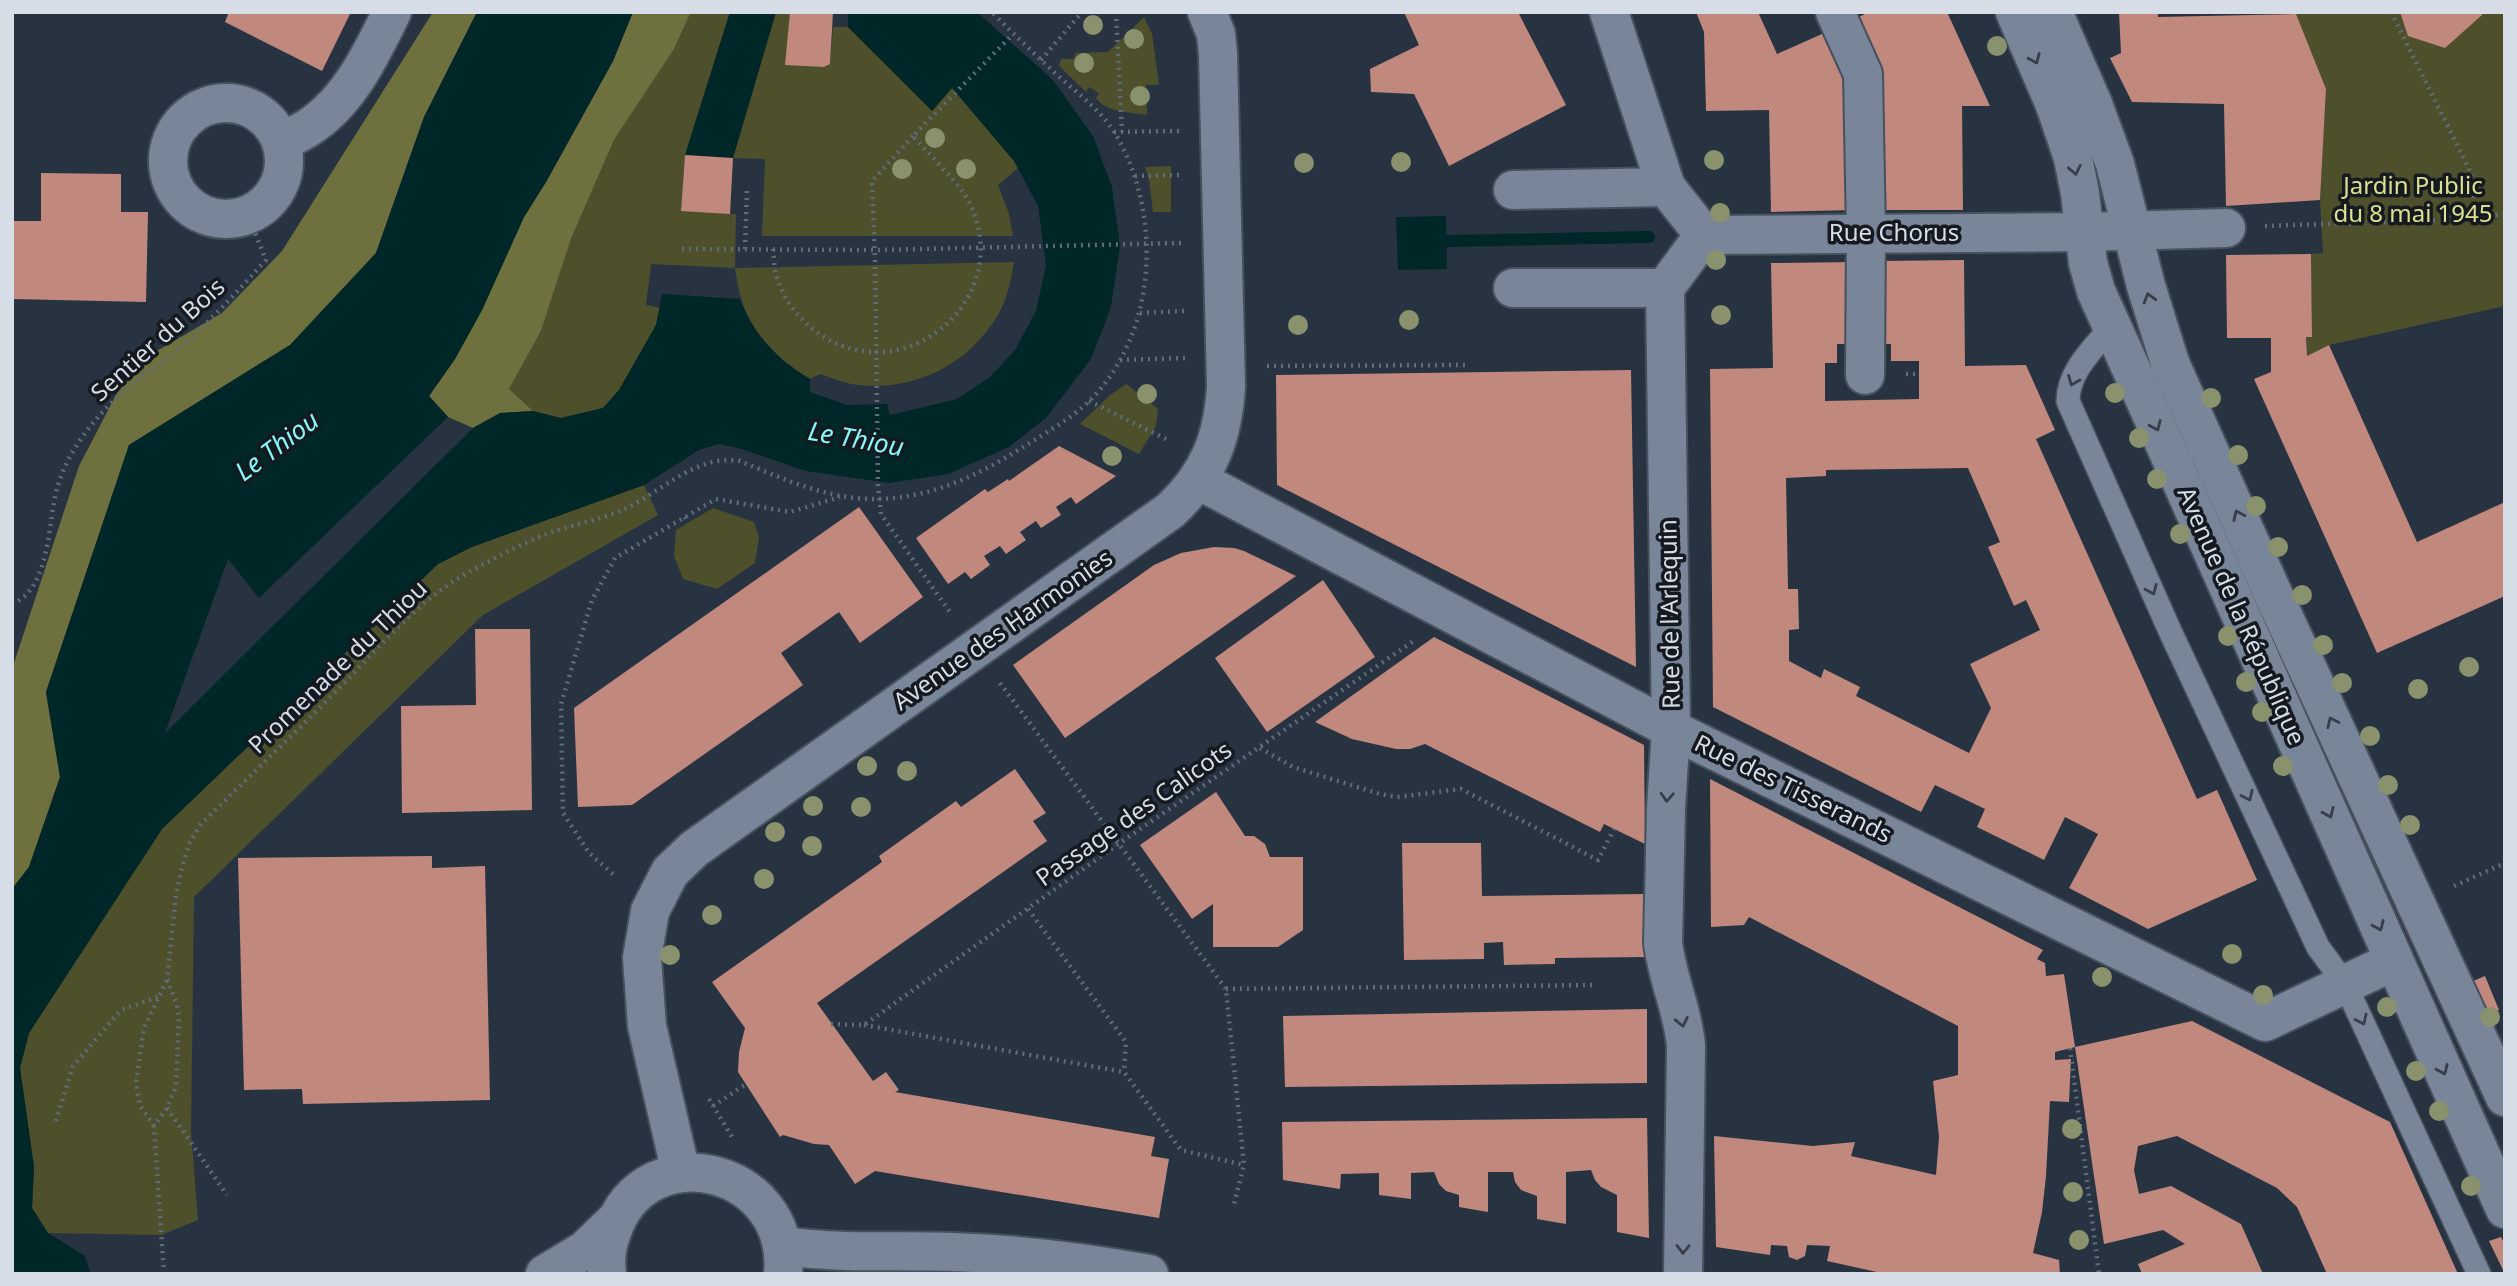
<svg xmlns="http://www.w3.org/2000/svg" width="2517" height="1286" font-family="'Noto Sans',sans-serif">
  <style>
    .green { fill: #4e502c }
    .forest { fill: #6e713e }
    .water { fill: #002728 }
    .lines { fill: none; stroke-linecap: round; stroke-linejoin: round }
    .stream { stroke: #002728; stroke-width: 12 }
    .building { fill: #c1887e; fill-rule: evenodd }
    .lane-casing { stroke: #47515e; stroke-width: 26 }
    .street-casing { stroke: #47515e; stroke-width: 42 }
    .secondary-casing { stroke: #47515e; stroke-width: 42 }
    .path { stroke: #626b79; stroke-width: 4.5; stroke-dasharray: 2 5; stroke-linecap: butt }
    .lane { stroke: #798598; stroke-width: 23 }
    .street { stroke: #798598; stroke-width: 38 }
    .secondary { stroke: #798598; stroke-width: 38 }
    .tree { fill: #8a926d }
    .oneway { stroke: #383f4b }
    .labels { text-anchor: middle; stroke-width: 7; stroke-linejoin: round; paint-order: stroke }
    .park-label { font-size: 24px; fill: #dbe090; stroke: #151a21 }
    .street-label { font-size: 24px; fill: #d6dde7; stroke: #151a21 }
    .water-label { font-size: 26px; font-style: italic; fill: #88f7f8; stroke: #151a21 }
  </style>
  <rect width="100%" height="100%" fill="#283342"/>
  <!-- green -->
  <g class="green">
    <path d="M 691,12 L 730,12 L 685,155 L 681,210 L 736,214 L 735,268 L 1014,262 C 1011,281 1007,301 996,318 C 965,368 909,393 851,384 C 841,382 830,377 820,374 L 810,379 C 761,350 743,324 735,268 L 651,264 L 646,305 L 660,308 L 656,325 L 619,390 L 603,408 L 561,418 L 533,411 L 509,389 L 541,331 L 571,239 L 614,140 L 674,49 Z"/>
    <polygon points="776,12 790,12 786,64 824,67 830,64 833,27 848,27 932,110 952,87 1014,161 1018,168 998,185 1009,214 1013,236 762,236 765,159 733,158"/>
    <polygon points="2295,12 2505,12 2505,306 2329,345 2307,356 2306,337 2312,336 2311,254 2323,253 2320,200 2326,89"/>
    <path d="M 1144,17 L 1152,34 L 1159,85 L 1146,85 L 1147,115 C 1131,112 1107,113 1096,98 L 1099,93 L 1089,87 L 1086,92 L 1059,66 L 1061,59 L 1074,59 L 1075,53 L 1108,52 Z"/>
    <polygon points="1171,166 1171,212 1153,212 1149,180 1145,167"/>
    <polygon points="1126,384 1158,409 1156,426 1139,454 1080,424 1109,396"/>
    <polygon points="644,485 658,515 483,615 194,897 191,1131 198,1220 161,1235 48,1233 32,1208 34,1167 20,1068 29,1033 162,829 438,564 471,547"/>
    <polygon points="713,508 754,522 759,538 755,563 717,589 683,579 674,556 676,530"/>
  </g>
  <!-- forest -->
  <g class="forest">
    <polygon points="433,12 477,12 424,117 376,253 290,345 129,445 46,692 60,777 29,867 12,889 12,669 79,466 131,366 222,313 282,251"/>
    <polygon points="633,12 691,12 674,49 614,140 571,239 541,331 509,389 533,411 500,413 473,428 448,417 429,396 455,359 482,310 524,217 546,182 613,61"/>
  </g>
  <!-- water -->
  <g class="water">
    <path d="M 477,12 L 633,12 L 613,61 L 546,182 L 524,217 L 482,310 L 455,359 L 429,396 L 448,417 L 259,598 L 228,559 L 165,733 L 473,428 L 500,413 L 533,411 L 561,418 L 603,408 L 619,390 L 656,325 L 662,294 L 740,299 C 754,335 777,359 810,379 L 810,392 L 847,405 L 887,404 L 890,415 L 957,399 L 990,377 L 1015,350 L 1036,311 L 1046,265 L 1038,206 L 1014,161 L 952,88 L 932,111 L 848,27 L 848,12 L 977,12 L 1053,80 L 1093,136 L 1112,187 L 1120,246 L 1111,307 L 1091,359 L 1046,418 L 1009,447 L 948,474 L 889,483 L 806,471 L 742,449 L 719,444 L 699,450 L 644,485 L 472,547 L 438,564 L 162,829 L 29,1033 L 20,1068 L 34,1167 L 32,1208 L 48,1233 L 85,1256 L 91,1274 L 12,1274 L 12,889 L 29,867 L 60,777 L 46,692 L 129,445 L 290,345 L 376,253 L 424,117 Z"/>
    <polygon points="730,12 776,12 733,158 685,155"/>
    <polygon points="1446,216 1447,269 1398,270 1396,217"/>
  </g>
  <g class="lines">
    <!-- stream -->
    <polyline class="stream" points="1446,241 1649,237"/>
  </g>
  <!-- building -->
  <g class="building">
    <polygon points="229,12 351,12 322,71 225,22"/>
    <polygon points="790,12 833,12 830,64 824,67 785,65"/>
    <polygon points="1404,12 1518,12 1566,105 1449,166 1414,94 1371,92 1370,69 1419,45"/>
    <polygon points="1696,12 1758,12 1777,54 1831,30 1853,75 1855,210 1771,212 1769,110 1706,111 1704,32"/>
    <polygon points="1869,12 1947,12 1990,106 1962,106 1963,210 1879,210 1857,18"/>
    <polygon points="2119,12 2158,12 2158,17 2296,14 2326,89 2320,200 2226,206 2224,104 2132,102 2110,58 2121,53"/>
    <polygon points="2400,12 2481,12 2482,15 2445,48 2408,36"/>
    <polygon points="685,155 733,158 730,214 681,211"/>
    <polygon points="41,173 121,174 121,212 148,212 146,302 12,299 12,221 41,221"/>
    <polygon points="2311,254 2312,337 2306,337 2307,356 2329,345 2417,542 2505,502 2505,596 2377,653 2254,379 2271,372 2271,338 2227,338 2226,255"/>
    <path d="M 1964,260 L 1965,366 L 2026,365 L 2055,430 L 2036,439 L 2197,799 L 2217,790 L 2257,880 L 2148,929 L 2069,888 L 2098,834 L 2065,817 L 2044,860 L 1977,827 L 1985,809 L 1935,785 L 1921,812 L 1713,707 L 1710,369 L 1773,368 L 1771,263 L 1856,262 L 1856,344 L 1837,344 L 1837,363 L 1825,363 L 1825,401 L 1919,399 L 1919,361 L 1891,361 L 1891,344 L 1882,344 L 1880,261 ZM 1968,468 L 2000,542 L 1988,547 L 2014,606 L 2026,600 L 2040,630 L 1970,664 L 1991,708 L 1969,753 L 1856,696 L 1860,687 L 1824,669 L 1821,678 L 1789,661 L 1789,630 L 1799,629 L 1798,589 L 1788,589 L 1786,478 L 1826,476 L 1826,470 Z"/>
    <polygon points="1631,370 1636,667 1277,485 1276,375"/>
    <polygon points="1059,446 1116,476 1076,504 1071,497 1056,507 1061,515 1041,528 1036,521 1020,532 1026,540 1006,554 1000,546 984,556 990,565 971,579 965,572 948,584 916,538 985,489 988,492 1008,479 1009,481"/>
    <polygon points="859,507 923,597 860,643 839,612 781,653 803,685 632,805 578,807 574,708"/>
    <polygon points="1214,547 1234,548 1244,551 1296,576 1065,738 1013,665 1154,565 1181,553"/>
    <polygon points="1323,580 1375,657 1267,732 1215,658"/>
    <polygon points="475,629 530,629 532,810 402,813 401,706 476,705"/>
    <polygon points="1434,637 1644,745 1645,844 1604,824 1600,832 1425,744 1410,749 1396,749 1352,739 1315,722"/>
    <polygon points="1015,769 1046,813 1033,821 1047,841 817,1003 873,1081 886,1072 899,1090 895,1092 1155,1137 1151,1156 1169,1159 1159,1218 875,1171 855,1184 829,1145 814,1144 783,1135 780,1137 738,1072 739,1052 745,1028 712,982 882,862 879,856 956,801 961,807"/>
    <polygon points="1710,779 2043,950 2037,959 2045,963 2046,976 2064,974 2075,1047 2055,1052 2055,1060 2071,1059 2069,1102 2050,1101 2046,1176 2042,1212 2033,1253 2059,1260 2060,1274 1886,1274 1827,1261 1830,1246 1807,1245 1805,1256 1797,1260 1789,1257 1787,1246 1771,1245 1770,1255 1716,1247 1714,1136 1813,1146 1855,1142 1851,1156 1936,1175 1939,1137 1933,1081 1958,1075 1958,1026 1749,917 1744,925 1711,927"/>
    <polygon points="1216,792 1245,836 1254,836 1265,844 1270,857 1303,857 1303,930 1278,947 1213,947 1213,904 1192,919 1140,845"/>
    <polygon points="1402,843 1481,843 1482,896 1645,894 1646,957 1555,958 1555,964 1504,965 1503,942 1484,943 1484,959 1404,960"/>
    <polygon points="432,856 432,868 485,866 490,1100 303,1104 302,1089 244,1090 238,858"/>
    <polygon points="2485,976 2499,1010 2485,1016 2471,982"/>
    <polygon points="1647,1009 1647,1083 1285,1087 1283,1016"/>
    <polygon points="2192,1021 2390,1122 2458,1274 2327,1274 2297,1207 2277,1188 2177,1136 2138,1146 2134,1170 2139,1194 2171,1186 2241,1224 2263,1274 2142,1274 2138,1264 2185,1244 2163,1230 2104,1244 2075,1047"/>
    <polygon points="1647,1118 1649,1238 1617,1232 1617,1195 1601,1187 1595,1180 1591,1170 1566,1172 1566,1224 1537,1219 1537,1196 1521,1190 1515,1182 1513,1172 1488,1172 1488,1212 1459,1207 1459,1195 1446,1191 1439,1184 1434,1172 1411,1173 1411,1199 1379,1195 1379,1173 1341,1174 1340,1189 1283,1180 1282,1122"/>
    <polygon points="2501,1237 2505,1245 2505,1274 2489,1241"/>
  </g>
  <g class="lines">
    <!-- lane casing -->
    <g class="lane-casing">
      <path id="lane" d="M 2112,326 C 2094,348 2068,371 2068,401 L 2170,631 L 2318,947 L 2345,984 L 2479,1274"/>
    </g>
    <!-- street casing -->
    <g class="street-casing">
      <g id="street">
        <polyline points="1609,12 1666,187"/>
        <polyline points="1835,12 1863,74 1866,233 1865,375"/>
        <circle cx="226" cy="161" r="58"/>
        <polyline points="2093,104 2115,164 2146,286 2170,363"/>
        <polyline points="2055,105 2073,158 2080,193 2088,263 2096,291 2129,364"/>
        <path d="M 282,142 C 293,136 305,131 315,123 C 352,96 372,52 392,12"/>
        <polyline points="1513,190 1666,187 1704,235"/>
        <polyline points="1704,235 2084,232 2226,228"/>
        <polyline points="1513,288 1665,288 1704,235"/>
        <path d="M 1665,288 L 1671,729 L 1666,808 L 1663,943 C 1667,978 1683,1010 1686,1046 L 1683,1274"/>
        <polyline points="1198,480 1671,729 2265,1022 2394,961"/>
        <path d="M 681,1173 L 647,1026 L 642,958 L 650,911 L 670,872 L 694,849 L 1171,510 C 1209,474 1223,438 1226,386 L 1218,54 L 1216,34 L 1207,12"/>
        <path d="M 783,1246 C 839,1254 896,1250 953,1252 C 1019,1254 1084,1262 1149,1274"/>
      </g>
    </g>
    <!-- secondary casing -->
    <g class="secondary-casing">
      <g id="secondary">
        <polyline points="2015,12 2055,105"/>
        <polyline points="2053,12 2093,104"/>
        <polyline points="2170,363 2270,587 2505,1097"/>
        <polyline points="2129,364 2505,1209"/>
        <polyline points="545,1274 585,1250 615,1221"/>
        <path d="M 607,1274 C 605,1260 607,1245 612,1232 C 646,1131 793,1168 783,1274"/>
      </g>
    </g>
    <!-- path -->
    <g class="path">
      <polyline points="1116,12 1122,132"/>
      <polyline points="2391,12 2472,175 2475,217"/>
      <polyline points="1041,60 1082,12"/>
      <polyline points="1114,132 1180,131"/>
      <polyline points="913,136 872,181 875,260 878,485 881,514 952,615"/>
      <polyline points="1135,176 1179,175"/>
      <polyline points="2265,226 2448,220 2505,214"/>
      <polyline points="682,249 875,250 1181,243"/>
      <polyline points="745,249 747,187"/>
      <path d="M 773,249 C 774,257 774,267 776,275 C 783,298 797,317 815,331 C 900,395 1015,302 971,206 C 961,184 929,155 913,136 L 1013,34"/>
      <polyline points="1140,313 1184,311"/>
      <polyline points="1120,360 1185,358"/>
      <polyline points="1267,366 1466,365"/>
      <polyline points="1906,374 1919,374"/>
      <polyline points="1089,401 1170,441"/>
      <polyline points="685,517 688,523"/>
      <path d="M 12,604 C 52,588 47,520 58,485 C 71,442 107,403 142,376 C 152,369 163,363 172,355 C 206,326 236,293 266,260 L 248,215"/>
      <polyline points="1000,683 1226,989 1244,1165 1234,1204"/>
      <polyline points="1260,748 1293,767 1380,794 1397,797 1461,789 1598,860 1614,829"/>
      <polyline points="613,874 589,853 563,813 561,704 592,600 615,558 716,499 790,512 840,497"/>
      <polyline points="2454,886 2505,863"/>
      <polyline points="1028,909 1126,1042 1124,1071"/>
      <polyline points="1226,989 1592,985"/>
      <polyline points="831,1024 864,1025 1117,845 1415,640"/>
      <polyline points="864,1025 1124,1072 1181,1150 1244,1165"/>
      <polyline points="2070,1048 2099,1274"/>
      <polyline points="709,1099 732,1137"/>
      <polyline points="713,1106 746,1084"/>
      <polyline points="167,1108 227,1195"/>
      <polyline points="56,1121 73,1066 121,1010 158,997"/>
      <polyline points="154,1126 140,1106 136,1083 144,1028 167,980"/>
      <path d="M 164,1274 L 154,1126 L 167,1108 L 176,1087 L 179,1017 L 177,1005 L 167,979 L 176,895 L 182,867 L 190,842 L 201,824 C 248,778 295,733 341,686 C 378,649 414,605 459,578 C 487,561 519,545 549,533 C 574,524 601,520 625,509 C 662,491 697,454 740,461 C 783,479 829,500 877,499 C 930,498 975,477 1020,449 C 1042,435 1066,422 1085,405 C 1155,341 1163,225 1121,144 C 1106,114 1082,97 1057,75 C 1035,54 1013,34 992,12"/>
    </g>
    <!-- lane -->
    <use href="#lane" class="lane"/>
    <!-- street -->
    <use href="#street" class="street"/>
    <!-- secondary -->
    <use href="#secondary" class="secondary"/>
  </g>
  <!-- trees -->
  <g class="tree">
    <circle cx="1093" cy="25" r="10"/>
    <circle cx="1134" cy="39" r="10"/>
    <circle cx="1997" cy="46" r="10"/>
    <circle cx="1084" cy="63" r="10"/>
    <circle cx="1140" cy="96" r="10"/>
    <circle cx="935" cy="138" r="10"/>
    <circle cx="1714" cy="160" r="10"/>
    <circle cx="1401" cy="162" r="10"/>
    <circle cx="1304" cy="163" r="10"/>
    <circle cx="902" cy="169" r="10"/>
    <circle cx="966" cy="169" r="10"/>
    <circle cx="1720" cy="213" r="10"/>
    <circle cx="1716" cy="260" r="10"/>
    <circle cx="1721" cy="315" r="10"/>
    <circle cx="1409" cy="320" r="10"/>
    <circle cx="1298" cy="325" r="10"/>
    <circle cx="2115" cy="393" r="10"/>
    <circle cx="1147" cy="394" r="10"/>
    <circle cx="2211" cy="398" r="10"/>
    <circle cx="2139" cy="438" r="10"/>
    <circle cx="2238" cy="455" r="10"/>
    <circle cx="1112" cy="456" r="10"/>
    <circle cx="2157" cy="479" r="10"/>
    <circle cx="2256" cy="506" r="10"/>
    <circle cx="2180" cy="534" r="10"/>
    <circle cx="2278" cy="547" r="10"/>
    <circle cx="2302" cy="595" r="10"/>
    <circle cx="2228" cy="636" r="10"/>
    <circle cx="2323" cy="645" r="10"/>
    <circle cx="2469" cy="667" r="10"/>
    <circle cx="2246" cy="682" r="10"/>
    <circle cx="2342" cy="683" r="10"/>
    <circle cx="2418" cy="689" r="10"/>
    <circle cx="2262" cy="712" r="10"/>
    <circle cx="2370" cy="736" r="10"/>
    <circle cx="867" cy="766" r="10"/>
    <circle cx="2283" cy="766" r="10"/>
    <circle cx="907" cy="771" r="10"/>
    <circle cx="2388" cy="785" r="10"/>
    <circle cx="813" cy="806" r="10"/>
    <circle cx="861" cy="807" r="10"/>
    <circle cx="2410" cy="825" r="10"/>
    <circle cx="775" cy="832" r="10"/>
    <circle cx="812" cy="846" r="10"/>
    <circle cx="764" cy="879" r="10"/>
    <circle cx="712" cy="915" r="10"/>
    <circle cx="2232" cy="954" r="10"/>
    <circle cx="670" cy="955" r="10"/>
    <circle cx="2102" cy="977" r="10"/>
    <circle cx="2263" cy="995" r="10"/>
    <circle cx="2387" cy="1007" r="10"/>
    <circle cx="2490" cy="1017" r="10"/>
    <circle cx="2416" cy="1071" r="10"/>
    <circle cx="2439" cy="1111" r="10"/>
    <circle cx="2072" cy="1129" r="10"/>
    <circle cx="2471" cy="1186" r="10"/>
    <circle cx="2073" cy="1192" r="10"/>
    <circle cx="2079" cy="1240" r="10"/>
  </g>
  <!-- one-way arrows -->
  <defs><path id="oneway-chevron" d="M-2-3.5L2.5 0L-2 3.5" fill="none" stroke-width="1.6" stroke-linecap="round" stroke-linejoin="round" transform="scale(1.75)"/></defs>
  <g class="oneway">
    <use href="#oneway-chevron" transform="translate(2035 59) rotate(66)"/>
    <use href="#oneway-chevron" transform="translate(2075 170) rotate(78)"/>
    <use href="#oneway-chevron" transform="translate(2149 298) rotate(-106)"/>
    <use href="#oneway-chevron" transform="translate(2073 381) rotate(112)"/>
    <use href="#oneway-chevron" transform="translate(2156 426) rotate(66)"/>
    <use href="#oneway-chevron" transform="translate(2238 515) rotate(-114)"/>
    <use href="#oneway-chevron" transform="translate(2152 590) rotate(66)"/>
    <use href="#oneway-chevron" transform="translate(2332 722) rotate(-115)"/>
    <use href="#oneway-chevron" transform="translate(2248 796) rotate(65)"/>
    <use href="#oneway-chevron" transform="translate(1667 797) rotate(93)"/>
    <use href="#oneway-chevron" transform="translate(2329 813) rotate(66)"/>
    <use href="#oneway-chevron" transform="translate(2379 926) rotate(66)"/>
    <use href="#oneway-chevron" transform="translate(2362 1020) rotate(65)"/>
    <use href="#oneway-chevron" transform="translate(1682 1022) rotate(78)"/>
    <use href="#oneway-chevron" transform="translate(2443 1070) rotate(66)"/>
    <use href="#oneway-chevron" transform="translate(1683 1249) rotate(91)"/>
  </g>
  <g class="labels">
    <!-- park labels -->
    <g class="park-label">
      <text x="2413" y="194">Jardin Public<tspan x="2413" dy="28">du 8 mai 1945</tspan></text>
    </g>
    <!-- street labels -->
    <g class="street-label">
      <text x="1894" y="241">Rue Chorus</text>
      <text transform="translate(158 340) rotate(-42)" y="8">Sentier du Bois</text>
      <text transform="translate(1670 614) rotate(-91)" y="8">Rue de l'Arlequin</text>
      <text transform="translate(2241 616) rotate(66)" y="8">Avenue de la République</text>
      <text transform="translate(1003 630) rotate(-35)" y="8">Avenue des Harmonies</text>
      <text transform="translate(338 667) rotate(-44)" y="8">Promenade du Thiou</text>
      <text transform="translate(1793 789) rotate(26)" y="8">Rue des Tisserands</text>
      <text transform="translate(1134 814) rotate(-35)" y="8">Passage des Calicots</text>
    </g>
    <!-- water labels -->
    <g class="water-label">
      <text transform="translate(856 439) rotate(10)" y="9">Le Thiou</text>
      <text transform="translate(277 446) rotate(-37)" y="9">Le Thiou</text>
    </g>
  </g>
  <!-- border -->
  <rect width="2517" height="1286" fill="none" stroke="#d6dde7" stroke-width="28"/>
</svg>
